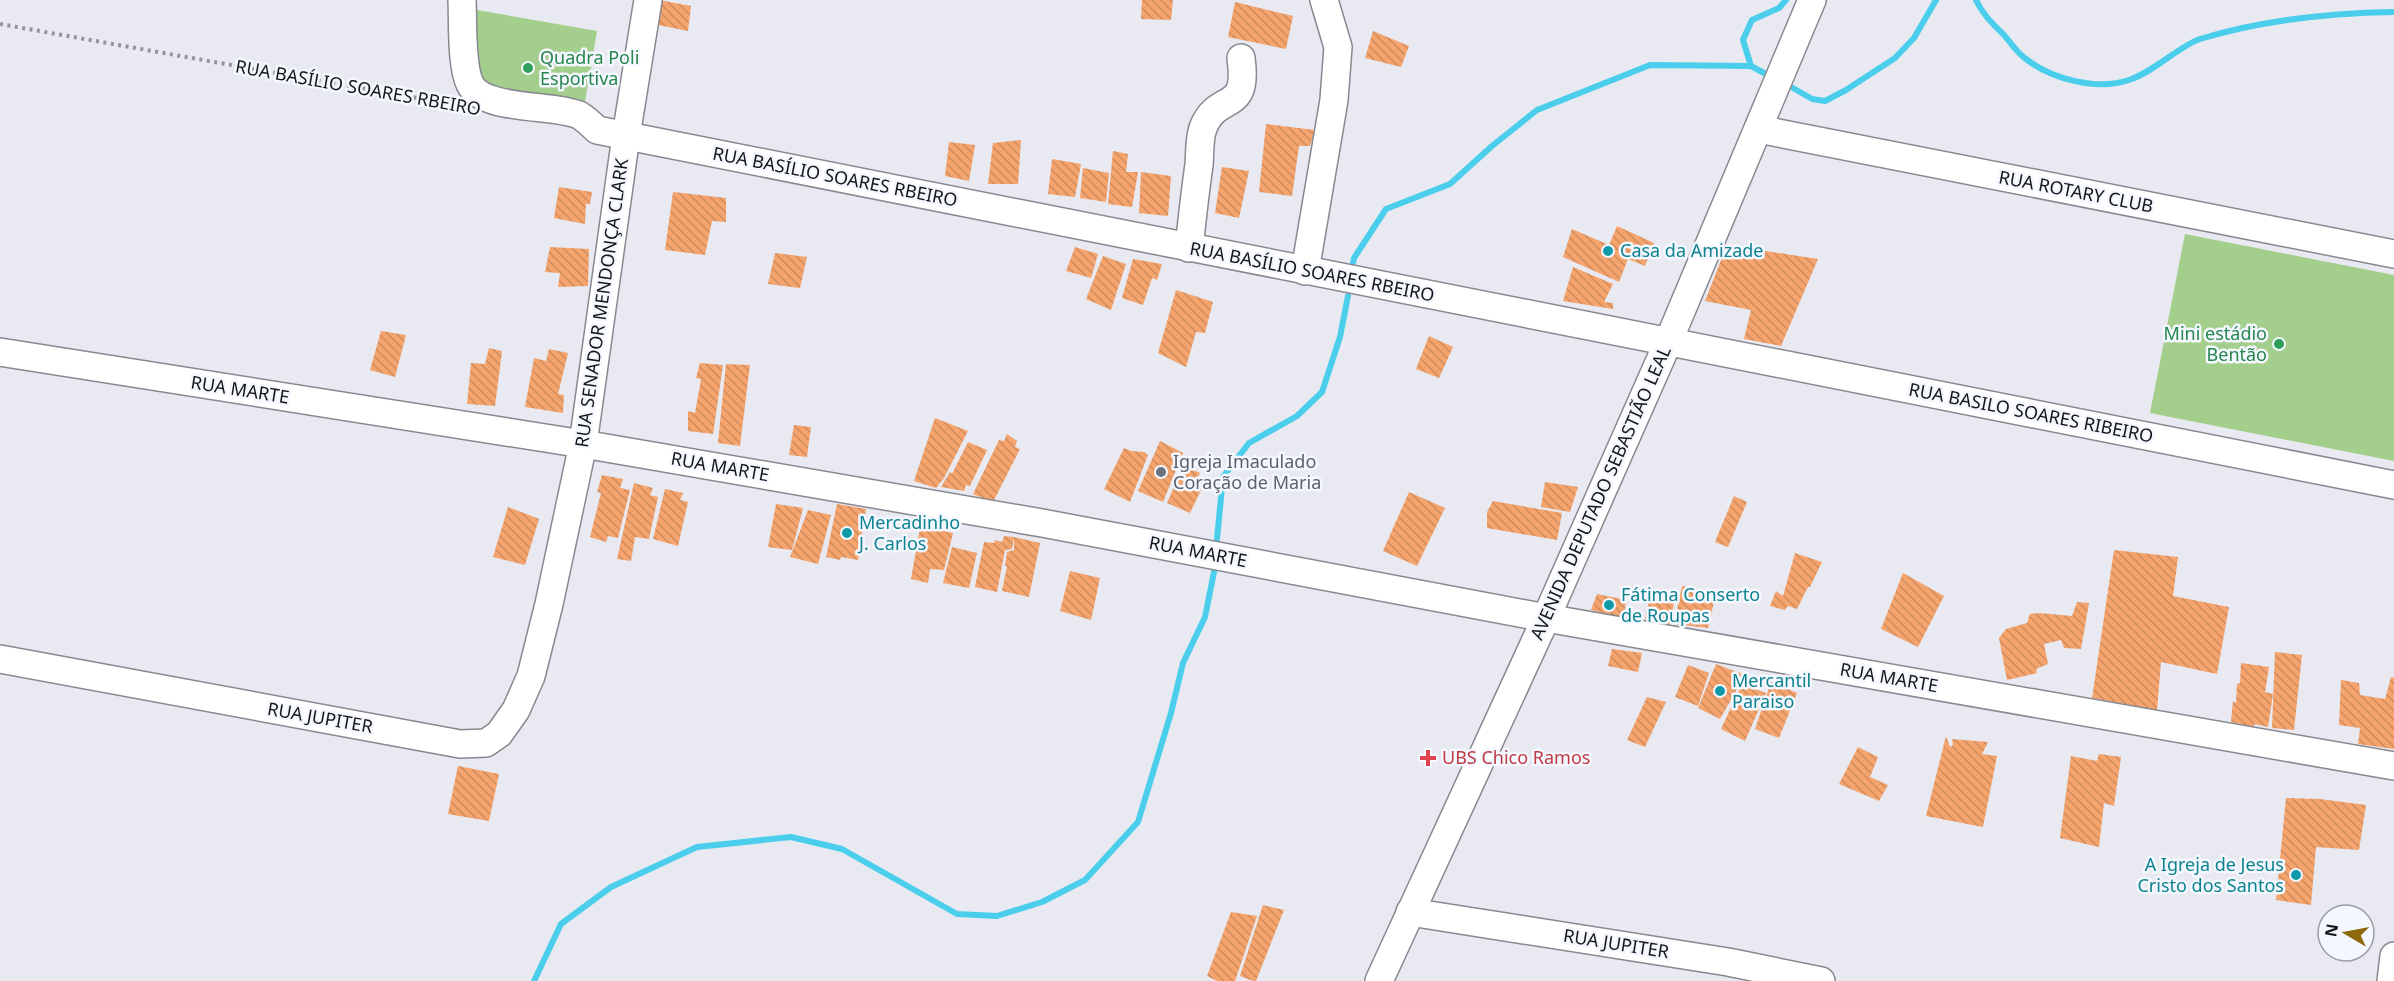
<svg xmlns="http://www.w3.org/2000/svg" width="2394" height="981" font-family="'Noto Sans',sans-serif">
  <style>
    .pitch { fill: #a3ce8c }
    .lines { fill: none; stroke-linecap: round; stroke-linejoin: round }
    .stream { stroke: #4aceeb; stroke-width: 6 }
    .building { fill: url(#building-back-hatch) }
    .minor-casing { stroke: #888990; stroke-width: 30 }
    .path { stroke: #93949a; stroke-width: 4; stroke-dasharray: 3 4.5; stroke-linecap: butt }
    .minor { stroke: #fff; stroke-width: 27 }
    .leisure-dot { fill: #2e9e5b; stroke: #f5f7ff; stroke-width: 2 }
    .culture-dot { fill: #0f9aa8; stroke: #f5f7ff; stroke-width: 2 }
    .worship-dot { fill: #6b7280; stroke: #f5f7ff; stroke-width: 2 }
    .health-dot { fill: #e0444e; stroke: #f5f7ff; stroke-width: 2 }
    .labels { text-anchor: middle; stroke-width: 5; stroke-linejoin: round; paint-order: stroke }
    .leisure-label { font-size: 18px; fill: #27864d; stroke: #f5f7ff; text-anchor: start }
    .street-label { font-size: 18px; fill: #161719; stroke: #f5f7ff }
    .culture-label { font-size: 18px; fill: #0d838f; stroke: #f5f7ff; text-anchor: start }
    .worship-label { font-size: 18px; fill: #5b616d; stroke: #f5f7ff; text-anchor: start }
    .health-label { font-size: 18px; fill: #be3a42; stroke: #f5f7ff; text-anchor: start }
  </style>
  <defs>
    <pattern id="building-back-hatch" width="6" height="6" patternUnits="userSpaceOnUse" patternTransform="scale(1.5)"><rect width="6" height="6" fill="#f4a46c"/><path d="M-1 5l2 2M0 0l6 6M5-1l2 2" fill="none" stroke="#d08c5d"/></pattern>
  </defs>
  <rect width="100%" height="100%" fill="#e8e9f1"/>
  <!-- pitch -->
  <g class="pitch">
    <polygon points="477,10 597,31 584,108 464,87 468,49"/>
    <polygon points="2185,234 2394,275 2394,461 2150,413"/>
  </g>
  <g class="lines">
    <!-- stream -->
    <g class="stream">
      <path d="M 1976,0 C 1983,15 1993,24 2004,35 C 2011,43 2017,53 2026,59 C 2052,79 2097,91 2129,80 C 2154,72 2179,46 2200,39 C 2262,20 2330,13 2394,12"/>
      <polyline points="1751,66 1743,40 1752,20 1779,8 1786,0"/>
      <polyline points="1793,88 1812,99 1825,101 1846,90 1895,58 1914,38 1936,0"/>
      <polyline points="1353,263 1354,258 1386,209 1450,184 1492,146 1537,110 1650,65 1751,66 1764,73"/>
      <polyline points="1217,539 1223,477 1249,443 1297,416 1322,392 1340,337 1348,296"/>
      <polyline points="534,981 561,924 611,887 697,847 791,837 842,849 957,914 997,916 1042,902 1085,880 1138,822 1171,713 1183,663 1205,617 1214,572"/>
    </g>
  </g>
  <!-- building -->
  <g class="building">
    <polygon points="659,0 691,6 688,31 658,25"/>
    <polygon points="1142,0 1173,0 1171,20 1141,19"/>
    <polygon points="1235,2 1293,16 1286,49 1228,37"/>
    <polygon points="1373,31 1409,46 1401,67 1365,58"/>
    <polygon points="1266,124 1315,130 1310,146 1299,146 1292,196 1259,192"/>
    <polygon points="1021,140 1018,184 988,184 993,143"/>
    <polygon points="949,142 975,145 969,181 945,176"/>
    <polygon points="1113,151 1128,154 1126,172 1138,172 1132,207 1108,204"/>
    <polygon points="1052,159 1081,164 1075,197 1048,194"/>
    <polygon points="1222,167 1249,171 1239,218 1215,213"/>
    <polygon points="1083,168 1109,173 1106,202 1080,198"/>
    <polygon points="1141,172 1171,176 1168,216 1139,213"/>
    <polygon points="559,187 592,192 590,204 586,204 585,224 554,218"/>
    <polygon points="673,192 726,198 726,222 712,221 705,255 665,250"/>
    <polygon points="1617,226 1654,243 1645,266 1628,259 1619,282 1563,257 1572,229 1609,245"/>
    <polygon points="1727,245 1818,259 1781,346 1744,339 1751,310 1705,301"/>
    <polygon points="550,247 589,249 588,286 558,287 560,273 545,272"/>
    <polygon points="1075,247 1098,254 1091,278 1066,271"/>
    <polygon points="775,253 807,257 800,288 768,284"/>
    <polygon points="1103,256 1126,264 1111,310 1086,299"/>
    <polygon points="1133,259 1162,264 1157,280 1152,278 1143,305 1122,298"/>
    <polygon points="1573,267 1613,284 1604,302 1613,303 1613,309 1563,301"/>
    <polygon points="1176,290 1213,302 1205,333 1196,332 1186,367 1158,353"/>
    <polygon points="381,331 406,335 395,377 370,370"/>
    <polygon points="1429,336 1453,347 1439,378 1416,369"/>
    <polygon points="489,348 502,351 495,406 467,404 471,363 485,364"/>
    <polygon points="549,349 568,353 558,394 564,395 563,413 525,407 534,358 546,361"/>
    <polygon points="700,363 723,365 713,434 688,431 688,411 695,413 701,379 696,378"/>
    <polygon points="726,364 750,365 740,446 718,443"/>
    <polygon points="935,418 968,431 944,478 936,488 914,481"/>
    <polygon points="794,425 811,427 807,457 789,455"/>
    <polygon points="1007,434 1017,441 1015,447 1020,449 993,502 973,494 999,440 1004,441"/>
    <polygon points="1160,441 1183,453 1163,502 1138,491"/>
    <polygon points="968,442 987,450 970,486 966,485 964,491 941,487 950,472 952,474"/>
    <polygon points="1124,448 1131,451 1144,452 1148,455 1130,502 1104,489"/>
    <polygon points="1183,466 1200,473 1198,477 1206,480 1190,513 1167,503"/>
    <polygon points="602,475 623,479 620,488 630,490 618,538 608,536 606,542 590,537 601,493 597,492"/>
    <polygon points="1545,482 1578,487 1570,512 1541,507"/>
    <polygon points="634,483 653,488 650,495 658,497 649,539 635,537 631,561 617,559"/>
    <polygon points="665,489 683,493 680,500 688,502 678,546 653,539"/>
    <polygon points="1409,492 1445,508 1417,566 1383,551"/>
    <polygon points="1734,496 1747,502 1728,547 1715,542"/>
    <polygon points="1493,501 1562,513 1557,540 1487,528 1487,512"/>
    <polygon points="776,504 803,508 792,550 768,547"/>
    <polygon points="837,504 866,509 858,560 841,557 840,560 826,557"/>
    <polygon points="508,507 539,519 525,565 493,557"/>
    <polygon points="808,510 831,515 818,564 790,557"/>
    <polygon points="920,528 934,532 934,529 953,533 944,570 930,569 928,583 911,579"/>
    <polygon points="1004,536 1014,537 1012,549 1005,550 997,592 975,587 984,542 994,543 995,540 1002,542"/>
    <polygon points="1014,537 1040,543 1029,597 1002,591 1007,566 1005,566 1007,552 1014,550"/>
    <polygon points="952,547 977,553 969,588 943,583"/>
    <polygon points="2114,550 2178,557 2173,596 2229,607 2217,674 2161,662 2157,710 2092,698"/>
    <polygon points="1795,553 1822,562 1810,587 1808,587 1797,609 1788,606 1785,610 1770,606 1776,591 1783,596"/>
    <polygon points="1070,571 1100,578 1091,620 1060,611"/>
    <polygon points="1903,573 1944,596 1918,647 1881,629"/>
    <polygon points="1682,586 1716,593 1708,628 1674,624"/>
    <polygon points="1651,592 1675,595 1671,624 1645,619"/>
    <polygon points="1597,594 1626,600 1624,618 1591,610"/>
    <polygon points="2077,602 2089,603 2081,649 2064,648 2061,640 2044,644 2048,664 2036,669 2037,673 2007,680 1999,638 2006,629 2027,623 2030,614 2039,613 2072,616"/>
    <polygon points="1612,649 1642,653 1638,672 1608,666"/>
    <polygon points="2275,652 2302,655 2294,730 2272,728"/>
    <polygon points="2241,663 2269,667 2265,692 2273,694 2268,727 2255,724 2253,727 2231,722 2233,701 2236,703 2237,684 2240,683"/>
    <polygon points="1716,664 1745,675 1720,719 1698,708"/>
    <polygon points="1688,665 1709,673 1698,706 1675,697"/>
    <polygon points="2391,677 2394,678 2394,749 2358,744 2360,728 2339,725 2341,680 2359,683 2360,695 2385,699"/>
    <polygon points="1771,682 1797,693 1779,738 1755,729"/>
    <polygon points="1742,684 1766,693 1745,741 1721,729"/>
    <polygon points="1647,697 1666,702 1645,747 1627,740"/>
    <polygon points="1946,736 1950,747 1953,745 1952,739 1988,742 1982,754 1997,756 1983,827 1926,816"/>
    <polygon points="1858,747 1878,757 1870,777 1888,785 1879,801 1839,784"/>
    <polygon points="2099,754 2121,757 2114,806 2104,803 2099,847 2060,838 2071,756 2097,761"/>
    <polygon points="458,766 499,774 489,821 448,814"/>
    <polygon points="2286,798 2320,799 2366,805 2359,850 2316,847 2311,905 2276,900"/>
    <polygon points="1263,905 1284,910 1256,981 1253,981 1240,976"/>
    <polygon points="1231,912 1257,916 1235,981 1217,981 1207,976"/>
  </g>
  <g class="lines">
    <!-- minor casing -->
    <g class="minor-casing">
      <g id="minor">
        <path d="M 462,0 C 463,21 461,66 470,84 C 483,111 553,104 579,115 C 586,119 591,124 597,130 L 2394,485"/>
        <polyline points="1758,129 2394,254"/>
        <path d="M 1189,248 C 1192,220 1195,192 1199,165 C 1200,153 1199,139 1203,128 C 1218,90 1249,116 1241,58"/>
        <polyline points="1305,271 1334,100 1338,47 1324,0"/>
        <polyline points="0,352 583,444 1042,523 1546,618 2394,766"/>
        <polyline points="0,659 460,744 486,743 499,734 516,710 531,676 549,604 583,444 626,136 648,0"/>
        <polyline points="1410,912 1728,962 1821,981"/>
        <polyline points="1379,981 1546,618 1669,340 1812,0"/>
        <polyline points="2391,981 2394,956"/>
      </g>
    </g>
    <!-- path -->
    <polyline class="path" points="0,24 457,105"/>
    <!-- minor -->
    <use href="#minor" class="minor"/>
  </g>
  <!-- markers -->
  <g class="leisure-dot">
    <circle cx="528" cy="68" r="6"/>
    <circle cx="2279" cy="344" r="6"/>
  </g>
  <g class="culture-dot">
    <circle cx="1608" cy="251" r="6"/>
    <circle cx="847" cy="533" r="6"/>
    <circle cx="1609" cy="605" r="6"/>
    <circle cx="1720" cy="691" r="6"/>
    <circle cx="2296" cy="875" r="6"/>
  </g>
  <circle class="worship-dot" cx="1161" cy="472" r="6"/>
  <path class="health-dot" d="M1425 749h6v6h6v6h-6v6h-6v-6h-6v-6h6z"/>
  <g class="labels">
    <!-- leisure labels -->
    <g class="leisure-label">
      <text x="540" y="64">Quadra Poli<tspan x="540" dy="21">Esportiva</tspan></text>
      <text x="2267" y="340" text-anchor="end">Mini estádio<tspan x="2267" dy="21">Bentão</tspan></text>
    </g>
    <!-- street labels -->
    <g class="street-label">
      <text transform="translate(358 88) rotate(10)" y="6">RUA BASÍLIO SOARES RBEIRO</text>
      <text transform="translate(835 177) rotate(11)" y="6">RUA BASÍLIO SOARES RBEIRO</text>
      <text transform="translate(2076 192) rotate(11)" y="6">RUA ROTARY CLUB</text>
      <text transform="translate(1312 272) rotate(11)" y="6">RUA BASÍLIO SOARES RBEIRO</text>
      <text transform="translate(602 303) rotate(-82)" y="6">RUA SENADOR MENDONÇA CLARK</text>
      <text transform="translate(240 390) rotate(9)" y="6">RUA MARTE</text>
      <text transform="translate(2031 413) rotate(11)" y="6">RUA BASILO SOARES RIBEIRO</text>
      <text transform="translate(720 467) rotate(10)" y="6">RUA MARTE</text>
      <text transform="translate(1601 493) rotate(-66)" y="6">AVENIDA DEPUTADO SEBASTIÃO LEAL</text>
      <text transform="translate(1198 552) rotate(11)" y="6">RUA MARTE</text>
      <text transform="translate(1889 678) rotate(10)" y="6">RUA MARTE</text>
      <text transform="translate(320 718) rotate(10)" y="6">RUA JUPITER</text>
      <text transform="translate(1616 944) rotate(9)" y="6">RUA JUPITER</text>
    </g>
    <!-- culture labels -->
    <g class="culture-label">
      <text x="1620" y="257">Casa da Amizade</text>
      <text x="859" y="529">Mercadinho<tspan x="859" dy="21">J. Carlos</tspan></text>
      <text x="1621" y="601">Fátima Conserto<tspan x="1621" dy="21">de Roupas</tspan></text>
      <text x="1732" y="687">Mercantil<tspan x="1732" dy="21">Paraiso</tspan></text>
      <text x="2284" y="871" text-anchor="end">A Igreja de Jesus<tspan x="2284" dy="21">Cristo dos Santos</tspan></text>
    </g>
    <!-- worship labels -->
    <g class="worship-label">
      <text x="1173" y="468">Igreja Imaculado<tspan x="1173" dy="21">Coração de Maria</tspan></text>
    </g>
    <!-- health labels -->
    <g class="health-label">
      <text x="1442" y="764">UBS Chico Ramos</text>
    </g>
  </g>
  <!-- north arrow -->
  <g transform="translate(2346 933) rotate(280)"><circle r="28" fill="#f5f7ff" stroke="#9c9da3" stroke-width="1.5"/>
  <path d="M0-4.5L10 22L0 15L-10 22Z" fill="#8e690c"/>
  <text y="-9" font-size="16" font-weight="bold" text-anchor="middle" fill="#161719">N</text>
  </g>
</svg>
